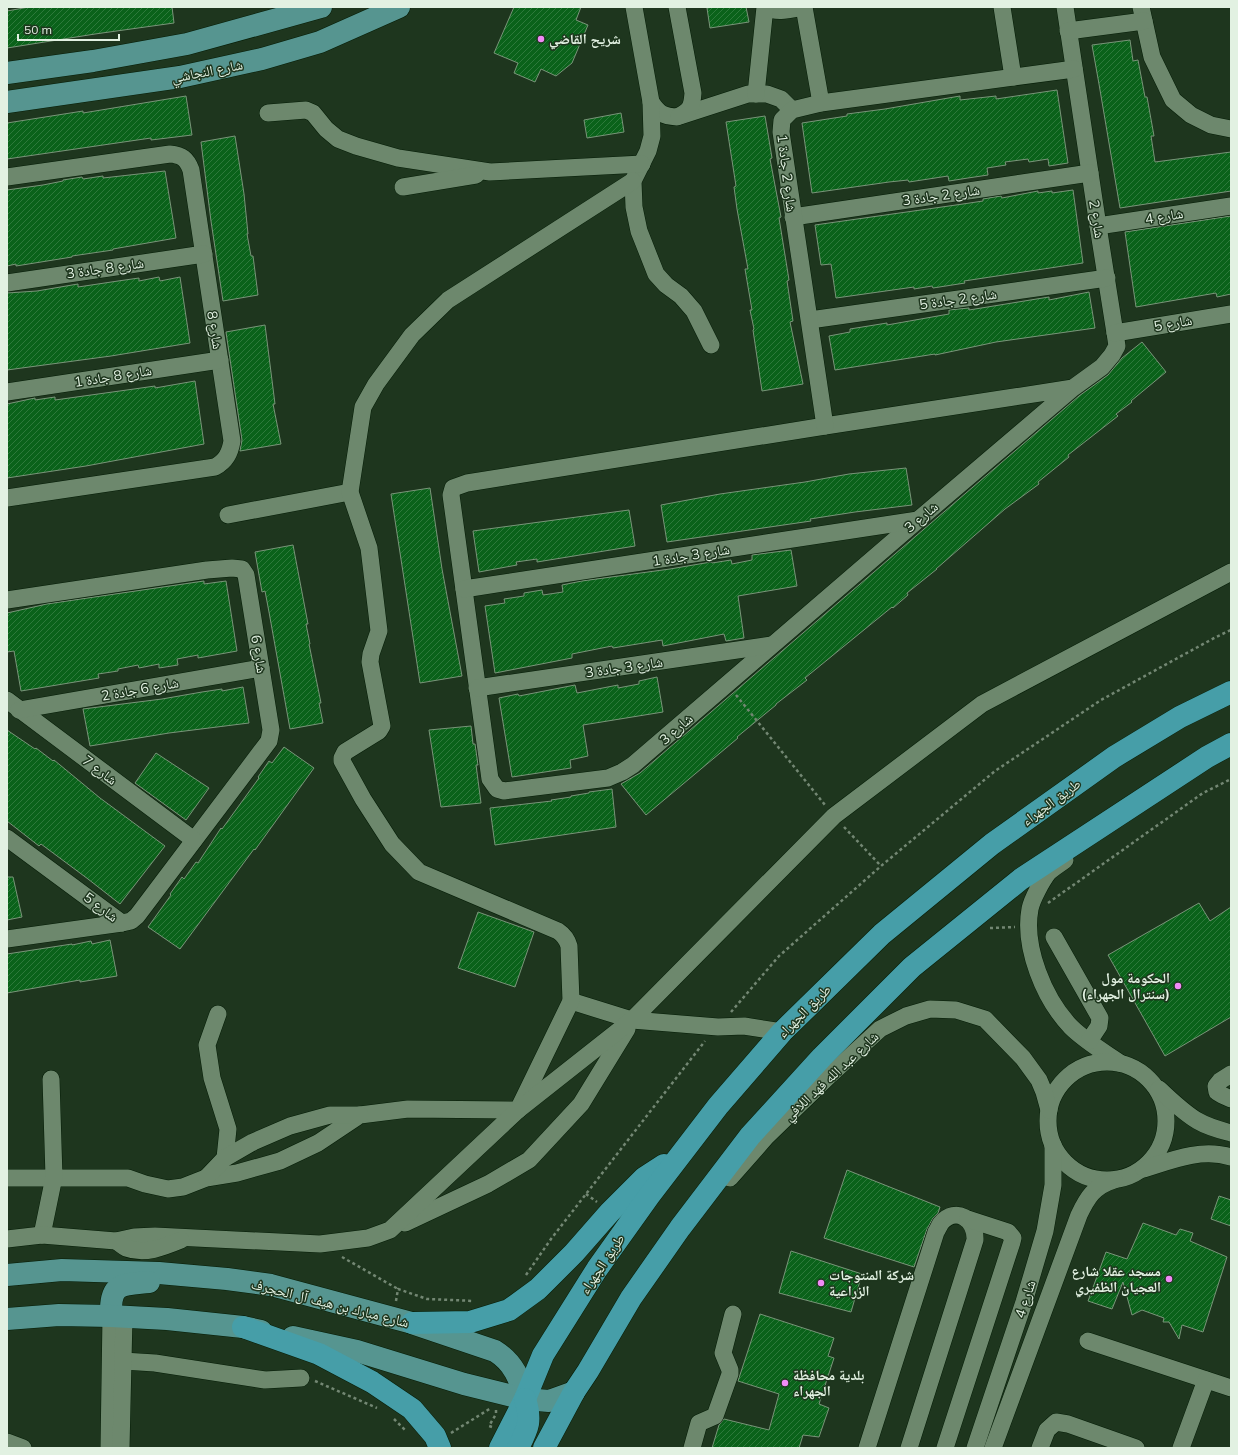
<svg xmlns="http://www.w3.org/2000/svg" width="1238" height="1455" font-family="Mulish,'Noto Naskh Arabic',sans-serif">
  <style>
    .building { fill: url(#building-hatch); stroke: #799579 }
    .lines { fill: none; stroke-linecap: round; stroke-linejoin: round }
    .minor-casing { stroke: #051d07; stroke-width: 18 }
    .major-casing { stroke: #051d07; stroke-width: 23 }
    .highway-casing { stroke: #051d07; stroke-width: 23 }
    .path { stroke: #738773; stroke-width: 2.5; stroke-dasharray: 3 3; stroke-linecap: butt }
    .minor { stroke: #6d886d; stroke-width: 17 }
    .major { stroke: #569590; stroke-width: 22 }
    .highway { stroke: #469ea8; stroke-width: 22 }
    .poi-dot { fill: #f08bf6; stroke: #1e361e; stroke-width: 1.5 }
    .labels { text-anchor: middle; stroke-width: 3; stroke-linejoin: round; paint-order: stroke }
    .poi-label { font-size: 14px; font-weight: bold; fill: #e2f1e2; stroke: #1e361e; text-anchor: start }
    .street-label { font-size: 14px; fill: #e2f1e2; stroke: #1e361e }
  </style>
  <defs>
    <pattern id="building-hatch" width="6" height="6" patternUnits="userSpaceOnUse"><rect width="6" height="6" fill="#0a621a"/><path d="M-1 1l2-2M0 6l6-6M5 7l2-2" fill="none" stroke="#2d793b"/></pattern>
  </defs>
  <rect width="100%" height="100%" fill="#1e361e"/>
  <!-- building -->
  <g class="building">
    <polygon points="29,7 172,7 174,23 95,34 7,48 7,11"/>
    <polygon points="514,7 581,7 576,20 588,25 572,63 556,76 541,69 535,82 514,73 518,63 494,53"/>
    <polygon points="713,7 746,7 749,22 710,28 707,8"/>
    <polygon points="1130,40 1133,61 1138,60 1145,97 1147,97 1154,136 1151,136 1155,162 1231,152 1231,191 1120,208 1099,84 1092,45"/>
    <polygon points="1057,90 1068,163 1049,166 1048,159 1029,162 1028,159 1005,162 1006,165 987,168 988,175 968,178 949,181 948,176 909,182 908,180 889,182 812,193 802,123 847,116 847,114 885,109 960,96 960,100 996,96 996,99"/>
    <polygon points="186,96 192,135 151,140 151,138 7,159 7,123 83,111 83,113"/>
    <polygon points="621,113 624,132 587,138 584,120"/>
    <polygon points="765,116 772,158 770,159 781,217 779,218 789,280 787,281 793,321 790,322 803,384 762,391 753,330 754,329 750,310 752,310 745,269 748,269 737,209 734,187 736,186 726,122"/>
    <polygon points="235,136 244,194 248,234 247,234 251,256 253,256 258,295 223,301 211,221 201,142"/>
    <polygon points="165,171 176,238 113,249 113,250 72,256 72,257 16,266 16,264 7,266 7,190 43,185 63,181 63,180 82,177 83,179 103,176 103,178"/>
    <polygon points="1073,190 1083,263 964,281 965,283 933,288 932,286 914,289 914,287 836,298 831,264 821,265 815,225 963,204 983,201 983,199 1001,196 1002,198 1038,191 1038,193 1052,191 1052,193"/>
    <polygon points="1231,216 1231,294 1217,297 1216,293 1136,307 1125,232"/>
    <polygon points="159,277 160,281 180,277 190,343 111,356 7,370 7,293 37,291 78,284 78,287 118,281 139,278 139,281"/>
    <polygon points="1089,292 1095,328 996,342 935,355 935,354 916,357 835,370 829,336 850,332 850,329 887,323 887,325 949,314 949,310 969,308 969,310 1049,297 1049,300"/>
    <polygon points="265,325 275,404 273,404 281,444 240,451 242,440 226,332"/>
    <polygon points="1142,342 1166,372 1131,401 1132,402 1116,414 1118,416 1068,455 1069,457 1038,482 1039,484 1005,509 936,569 937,569 907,593 908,595 893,608 892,607 805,678 807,680 776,704 776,705 737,737 738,738 646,815 621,784 640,773 1079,396 1108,375 1122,358"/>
    <polygon points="195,381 204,444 86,466 7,478 7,404 35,398 35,400 55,397 55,400 134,389 155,386 155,388"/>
    <polygon points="906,468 912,505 855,512 810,519 811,521 667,542 661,505 720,494 805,482 849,474"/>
    <polygon points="430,488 442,569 462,676 420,683 391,494"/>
    <polygon points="629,510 635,546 537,562 537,559 516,562 517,565 479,572 473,531"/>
    <polygon points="293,545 308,624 306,624 310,644 309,644 321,703 319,703 323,723 290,729 269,612 265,591 262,592 255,552"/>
    <polygon points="791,550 797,586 738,596 744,638 726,641 724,634 663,646 662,640 613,648 612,646 572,654 572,658 495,673 485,606 505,603 504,599 524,596 524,593 542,590 543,595 563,592 562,585 582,581 670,569 711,562 712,563 731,560 732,564 752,560 752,555"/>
    <polygon points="204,581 204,584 226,581 237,651 198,658 198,655 177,659 178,665 159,668 159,664 139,668 138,665 118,669 118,671 98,674 99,678 21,691 14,651 7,652 7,613 47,604"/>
    <polygon points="657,677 663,712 583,725 588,756 570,760 571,768 512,777 499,698 518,694 519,696 575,685 577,693 618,685 618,688 639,684 639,681"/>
    <polygon points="243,687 249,723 169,733 90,746 83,709 162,699 202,692 222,689 222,691"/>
    <polygon points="471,726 473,744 475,744 478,765 476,765 481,803 441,807 429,730"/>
    <polygon points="7,730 35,749 36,748 53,761 54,760 100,798 165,846 120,904 88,879 41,844 39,846 7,821"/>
    <polygon points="284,747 314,768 255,850 254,849 180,949 148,927 171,895 170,894 182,877 184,879 196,862 198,863 221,828 222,829 259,778 258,777 269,761 272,763"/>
    <polygon points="156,753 209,788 186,820 135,783"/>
    <polygon points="612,789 616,827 495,845 490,808 552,801 551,800 571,797 571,796 589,793 589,792"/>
    <polygon points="7,877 13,877 22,917 7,920"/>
    <polygon points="1199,903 1210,921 1231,907 1231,1017 1165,1056 1108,955"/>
    <polygon points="478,912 534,932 515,987 458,968"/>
    <polygon points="110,940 117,976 80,982 80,980 7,993 7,954 72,944 72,945 91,941 92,944"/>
    <polygon points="847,1170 940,1207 938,1213 933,1218 927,1229 914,1267 824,1238"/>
    <polygon points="1219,1196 1231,1200 1231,1226 1211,1219"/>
    <polygon points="1143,1223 1176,1235 1180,1229 1193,1233 1190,1241 1227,1257 1203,1332 1182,1325 1179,1339 1169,1322 1163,1322 1164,1318 1142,1310 1132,1315 1123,1282 1112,1309 1088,1301 1106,1252 1127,1259"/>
    <polygon points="791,1251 862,1274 851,1312 779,1293"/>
    <polygon points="760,1314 834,1338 828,1356 834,1358 819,1404 829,1408 819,1437 803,1435 799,1448 712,1448 719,1425 724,1419 769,1430 779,1394 738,1381"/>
  </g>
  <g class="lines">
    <!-- minor casing -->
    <g class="minor-casing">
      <g id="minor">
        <path d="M 634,7 L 651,102 C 659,114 663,116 677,117 L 748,94 L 767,94 L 781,99 L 792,110"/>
        <path d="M 677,7 L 693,93 C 692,106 691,110 679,116"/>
        <path d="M 766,7 C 777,14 792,9 804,7"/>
        <polyline points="804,7 821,103"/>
        <polyline points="1002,7 1013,77"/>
        <polyline points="1065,7 1098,226 1115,333 1117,346 1112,355 1102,367 1073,388 918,520 633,765 622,772 608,778 504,791 497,789 490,779 451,495 453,488 467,483 825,426 1073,388"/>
        <polyline points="1141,7 1152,57 1173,100 1191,115 1211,125 1231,129"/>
        <polyline points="1068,31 1144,21"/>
        <polyline points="756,94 765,7"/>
        <polyline points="651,102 652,136 648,151 633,181 634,207 639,231 656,274 666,285 681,296 694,311 711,345"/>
        <polyline points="268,113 306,110 313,113 326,129 338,139 356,146 398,158 490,172 642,164"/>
        <path d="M 7,177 L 170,154 C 182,155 187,159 191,170 L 232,441 C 230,453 226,461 215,467 L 7,498"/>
        <polyline points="403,187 476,175"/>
        <polyline points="793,217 1090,173"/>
        <polyline points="1098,226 1231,206"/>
        <polyline points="7,283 204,254"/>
        <polyline points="810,320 1107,278"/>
        <polyline points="1115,333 1231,314"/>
        <polyline points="7,392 220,360"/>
        <polyline points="825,426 781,132 782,120 792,110 821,103 1074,69"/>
        <polyline points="228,515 350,492"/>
        <polyline points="464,589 918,520"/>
        <polyline points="7,600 207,570 232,568 242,569 246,575 271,730 269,741 137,916 131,921 122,923 7,939"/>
        <polyline points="477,688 772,645"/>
        <polyline points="7,700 194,840"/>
        <polyline points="19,710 261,668"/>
        <polyline points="7,838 122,923"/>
        <path d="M 1065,860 C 1060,864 1053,868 1048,873 C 1042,881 1032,899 1030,909 C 1023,947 1044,999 1071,1027 C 1085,1041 1104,1052 1120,1063"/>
        <polyline points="1054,937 1100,1018 1099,1026 1089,1041"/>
        <polyline points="571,1001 632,1020 718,1027 744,1026 782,1032"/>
        <polyline points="218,1014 207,1045 212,1078 228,1129 225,1158"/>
        <circle cx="1107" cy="1121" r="59"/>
        <polyline points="1231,1074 1220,1081 1216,1086 1217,1092 1222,1095 1231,1099"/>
        <path d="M 1159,1089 C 1171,1100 1184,1113 1198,1121 C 1208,1127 1220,1130 1231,1133"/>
        <path d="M 1144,1169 C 1172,1160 1201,1148 1231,1157"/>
        <path d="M 7,1178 L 128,1178 L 145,1184 L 168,1189 L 183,1187 L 206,1178 L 237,1173 L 280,1161 L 318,1143 L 360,1115 L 408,1109 L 518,1110 L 571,1001 L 569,946 C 567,939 564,935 558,931 L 419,872 L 392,844 L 363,799 L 342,761 L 342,758 L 345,752 L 379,731 L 382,726 L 370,662 L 371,654 L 379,631 L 369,548 L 350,492 L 363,407 L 376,384 L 412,335 L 448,300 L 633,181"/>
        <polyline points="206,1178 225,1158 253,1142 290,1126 330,1115 360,1115"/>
        <polyline points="730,1178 766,1137 830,1075 880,1029 906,1016 930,1009 956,1010 985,1019 1023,1058 1039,1080 1044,1092 1049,1110"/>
        <polyline points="405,1223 488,1184 529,1160 581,1104 627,1029"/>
        <polyline points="42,1235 54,1177 51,1079"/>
        <polyline points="7,1239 42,1235 116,1241 134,1237 155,1236 320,1244 368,1238 390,1230 518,1110 632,1020 834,816 982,704 1231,572"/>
        <path d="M 116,1241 C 119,1243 123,1246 126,1248 C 145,1255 164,1247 181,1240"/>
        <polyline points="1088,1341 1231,1388"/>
        <polyline points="123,1361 155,1363 265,1380 301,1378"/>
        <polyline points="7,1442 23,1448"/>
        <polyline points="109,1448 111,1316"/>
        <polyline points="121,1448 124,1317"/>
        <polyline points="692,1448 699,1423 715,1416 730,1374 730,1370 723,1353 733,1314"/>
        <path d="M 867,1448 L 936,1232 C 938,1229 939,1226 941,1223 C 956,1206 976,1219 975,1240 L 909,1448"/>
        <polyline points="945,1448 1012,1242 1013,1238 1008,1232 968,1219"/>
        <polyline points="975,1448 1024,1302 1045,1231 1053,1185 1053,1145"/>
        <path d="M 993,1448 L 1079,1215 C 1087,1198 1094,1186 1114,1180"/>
        <polyline points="1040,1448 1047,1430 1056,1422 1068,1424 1136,1448"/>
        <polyline points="1181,1448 1206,1380"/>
      </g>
    </g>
    <!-- major casing -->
    <g class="major-casing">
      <g id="major">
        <polyline points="7,73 93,61 187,44 321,7"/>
        <polyline points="7,102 180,77 262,59 320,42 399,7"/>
        <path d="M 7,1275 L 62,1270 L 159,1273 L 227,1279 L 271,1285 L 412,1323 L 495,1351 C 514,1363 520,1379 525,1399"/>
        <path d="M 111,1316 C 110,1282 121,1285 149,1282"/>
        <polyline points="7,1319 59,1315 111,1316 167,1319 243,1327 261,1331"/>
        <polyline points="293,1337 357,1351 464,1384 525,1399 549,1401 574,1392"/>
      </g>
    </g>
    <!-- highway casing -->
    <g class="highway-casing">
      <g id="highway">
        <polyline points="412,1323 470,1322 509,1310 538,1289 574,1253 610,1212 644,1178 664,1165"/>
        <polyline points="243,1327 319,1354 372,1382 412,1409 435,1436 440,1448"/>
        <polyline points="500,1448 525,1399 543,1355 597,1269 649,1196 718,1106 782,1032 882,934 992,844 1114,757 1180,717 1231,692"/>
        <path d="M 518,1448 C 528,1428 532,1421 525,1399"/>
        <polyline points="544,1448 574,1392 588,1371 631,1298 680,1228 750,1136 822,1057 912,967 1021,879 1207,757 1231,744"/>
      </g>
    </g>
    <!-- path -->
    <g class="path">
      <polyline points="736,695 825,805"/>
      <polyline points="844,827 881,866"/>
      <polyline points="1048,903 1203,793 1231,779"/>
      <polyline points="990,928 1015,927"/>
      <polyline points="731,1012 779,956 881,866 995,771 1101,700 1216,637 1231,630"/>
      <polyline points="586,1194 597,1202"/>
      <polyline points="342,1257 398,1289"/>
      <polyline points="526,1275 551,1239 705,1041"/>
      <polyline points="396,1301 398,1289 427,1299 474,1301"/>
      <polyline points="315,1381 377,1408"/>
      <polyline points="394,1419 406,1431"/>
      <polyline points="492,1427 489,1426 496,1414 496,1409"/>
      <polyline points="451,1433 491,1408"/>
    </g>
    <!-- minor -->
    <use href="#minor" class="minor"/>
    <!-- major -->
    <use href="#major" class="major"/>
    <!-- highway -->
    <use href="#highway" class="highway"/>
  </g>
  <!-- markers -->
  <g class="poi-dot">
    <circle cx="541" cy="39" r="4"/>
    <circle cx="1178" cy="986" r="4"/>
    <circle cx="1169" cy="1279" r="4"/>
    <circle cx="821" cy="1283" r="4"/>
    <circle cx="785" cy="1383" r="4"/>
  </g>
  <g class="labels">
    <!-- poi labels -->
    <g class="poi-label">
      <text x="549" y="44">شريح القاضي</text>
      <text x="1170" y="983" text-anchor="end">الحكومة مول<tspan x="1170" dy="16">(سنترال الجهراء)</tspan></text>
      <text x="1161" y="1276" text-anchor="end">مسجد عقلا شارع<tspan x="1161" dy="16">العجيان الظفيري</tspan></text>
      <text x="829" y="1280">شركة المنتوجات<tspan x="829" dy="16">الزراعية</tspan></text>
      <text x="793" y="1380">بلدية محافظة<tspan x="793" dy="16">الجهراء</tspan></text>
    </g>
    <!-- street labels -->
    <g class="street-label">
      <text transform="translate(207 71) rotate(-11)" y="5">شارع النجاشي</text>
      <text transform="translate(787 173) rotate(83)" y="5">شارع 2 جادة 1</text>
      <text transform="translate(941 195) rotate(-8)" y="5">شارع 2 جادة 3</text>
      <text transform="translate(1164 216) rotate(-9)" y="5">شارع 4</text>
      <text transform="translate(1097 219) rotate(81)" y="5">شارع 2</text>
      <text transform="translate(105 268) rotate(-8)" y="5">شارع 8 جادة 3</text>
      <text transform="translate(958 299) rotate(-8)" y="5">شارع 2 جادة 5</text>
      <text transform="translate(1173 323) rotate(-10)" y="5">شارع 5</text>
      <text transform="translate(215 330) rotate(81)" y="5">شارع 8</text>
      <text transform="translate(113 376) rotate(-9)" y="5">شارع 8 جادة 1</text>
      <text transform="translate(921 517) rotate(-40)" y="5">شارع 3</text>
      <text transform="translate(691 555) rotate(-9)" y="5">شارع 3 جادة 1</text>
      <text transform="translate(259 654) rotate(81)" y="5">شارع 6</text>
      <text transform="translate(624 667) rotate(-8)" y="5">شارع 3 جادة 3</text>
      <text transform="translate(140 689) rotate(-10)" y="5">شارع 6 جادة 2</text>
      <text transform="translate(676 729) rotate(-41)" y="5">شارع 3</text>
      <text transform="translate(100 770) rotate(37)" y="5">شارع 7</text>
      <text transform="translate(1051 802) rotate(-36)" y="5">طريق الجهراء</text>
      <text transform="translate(101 907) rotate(37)" y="5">شارع 5</text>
      <text transform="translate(804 1011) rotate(-45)" y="5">طريق الجهراء</text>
      <text transform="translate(831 1076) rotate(-43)" y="5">شارع عبد الله فهد اللافي</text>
      <text transform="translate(602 1264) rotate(-56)" y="5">طريق الجهراء</text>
      <text transform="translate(1025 1299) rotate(-72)" y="5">شارع 4</text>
      <text transform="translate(330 1303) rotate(14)" y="5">شارع مبارك بن هيف آل الحجرف</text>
    </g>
  </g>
  <!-- border -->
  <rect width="1238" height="1455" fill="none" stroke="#e2f1e2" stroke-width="16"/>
  <!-- scale -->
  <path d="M18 34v6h101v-6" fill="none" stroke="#e2f1e2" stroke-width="2"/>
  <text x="24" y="34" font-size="12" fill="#e2f1e2" stroke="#1e361e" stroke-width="3" paint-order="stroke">50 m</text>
</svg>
